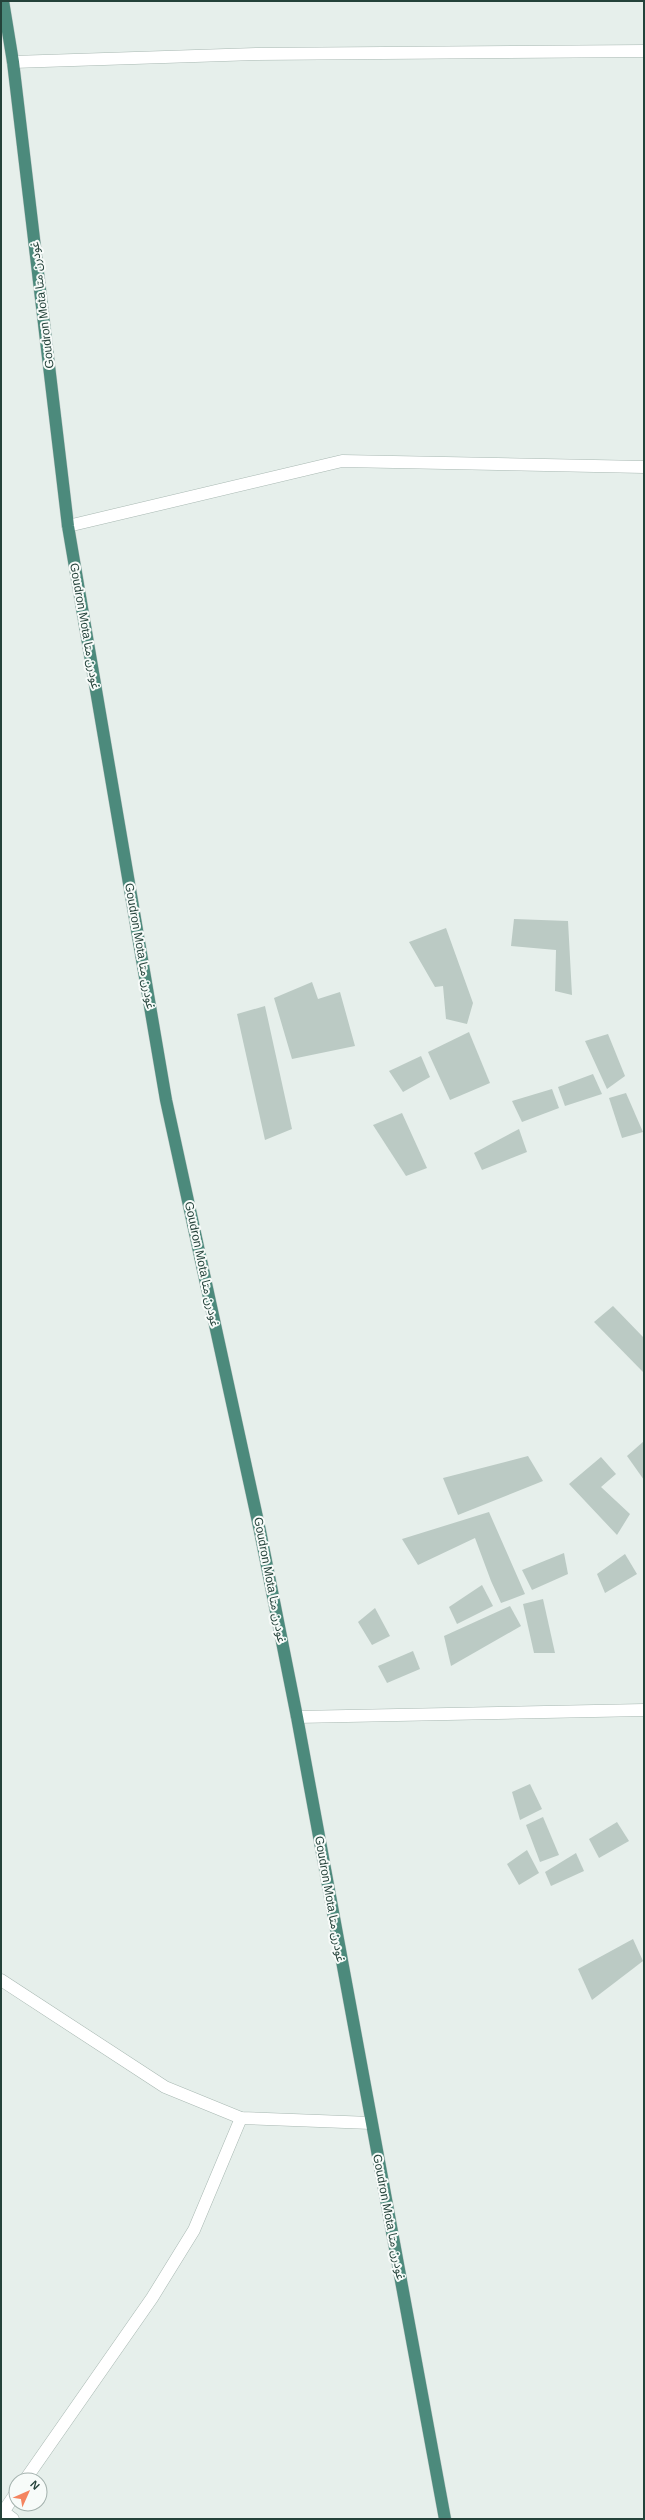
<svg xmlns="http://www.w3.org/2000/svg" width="645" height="2520" font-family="Helvetica,'Noto Sans Arabic',sans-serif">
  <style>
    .building { fill: #bbcac4 }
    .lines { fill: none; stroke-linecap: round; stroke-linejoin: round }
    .minor-casing { stroke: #a8b8b2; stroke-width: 13 }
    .tertiary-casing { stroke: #a8b8b2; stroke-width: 13 }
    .trunk-casing { stroke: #c2cac8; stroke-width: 13 }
    .minor { stroke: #fff; stroke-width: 12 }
    .tertiary { stroke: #fff; stroke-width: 12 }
    .trunk { stroke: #4c8a7c; stroke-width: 12 }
    .labels { text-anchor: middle; stroke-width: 4; stroke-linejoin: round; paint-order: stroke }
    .street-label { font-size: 12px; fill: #24423a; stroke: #f7fbf9 }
  </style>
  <rect width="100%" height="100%" fill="#e6efeb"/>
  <!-- building -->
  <g class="building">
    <polygon points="514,919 568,921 572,995 555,991 556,950 511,946"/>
    <polygon points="446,928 473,1003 467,1024 446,1019 443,986 435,987 409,942"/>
    <polygon points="312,982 318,999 340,992 355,1046 292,1059 274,998"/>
    <polygon points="265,1006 292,1129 265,1140 237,1014"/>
    <polygon points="469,1032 490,1083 450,1100 428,1052"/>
    <polygon points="608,1034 625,1076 607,1089 585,1041"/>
    <polygon points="421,1056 430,1077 403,1092 389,1071"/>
    <polygon points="593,1074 602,1094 565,1106 558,1087"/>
    <polygon points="552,1089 559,1108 522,1122 512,1101"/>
    <polygon points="626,1093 643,1132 622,1138 609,1098"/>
    <polygon points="402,1113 427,1168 406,1176 373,1125"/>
    <polygon points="519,1129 527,1152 482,1170 474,1153"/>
    <polygon points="613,1306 644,1338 644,1373 594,1322"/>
    <polygon points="644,1441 644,1480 627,1456"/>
    <polygon points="528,1456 543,1481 458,1515 443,1478"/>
    <polygon points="601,1457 616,1474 601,1487 630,1514 617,1535 569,1484"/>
    <polygon points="489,1512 525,1594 501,1603 491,1581 475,1538 418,1565 402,1539"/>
    <polygon points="564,1553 568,1574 532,1590 522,1570"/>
    <polygon points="625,1554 637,1574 605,1593 597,1574"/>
    <polygon points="482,1585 493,1606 457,1624 449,1607"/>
    <polygon points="543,1599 555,1653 534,1653 523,1604"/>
    <polygon points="510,1606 521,1626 451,1666 444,1636"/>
    <polygon points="375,1608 390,1636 372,1645 358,1622"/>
    <polygon points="413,1651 420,1669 387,1683 378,1666"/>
    <polygon points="530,1784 542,1809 520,1820 512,1792"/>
    <polygon points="543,1817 559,1855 540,1862 526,1825"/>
    <polygon points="617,1822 629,1841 599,1858 589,1839"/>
    <polygon points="527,1850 539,1873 519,1885 507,1864"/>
    <polygon points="576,1853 584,1871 551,1886 545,1872"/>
    <polygon points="633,1939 643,1961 592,2000 578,1969"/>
  </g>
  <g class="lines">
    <!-- minor casing -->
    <g class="minor-casing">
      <g id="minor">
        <polyline points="13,62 256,54 644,51"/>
        <polyline points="68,526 342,461 644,467"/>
        <polyline points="1,1980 165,2087 241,2118 371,2123"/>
        <polyline points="25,2480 152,2298 194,2230 241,2118"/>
        <polyline points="1,2515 16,2493"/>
      </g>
    </g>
    <!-- tertiary casing -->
    <g class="tertiary-casing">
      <g id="tertiary">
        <polyline points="297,1717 644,1710"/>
        <polyline points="1,2510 13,2519"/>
      </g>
    </g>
    <!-- trunk casing -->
    <g class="trunk-casing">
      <polyline id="trunk" points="3,1 13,62 68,526 166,1100 260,1531 297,1717 445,2519"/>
    </g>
    <!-- minor -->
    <use href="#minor" class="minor"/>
    <!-- tertiary -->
    <use href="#tertiary" class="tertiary"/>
    <!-- trunk -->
    <use href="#trunk" class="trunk"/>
  </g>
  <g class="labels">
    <!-- street labels -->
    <g class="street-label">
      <text transform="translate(42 305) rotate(-97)" y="4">Goudron Mota غودرن متا</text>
      <text transform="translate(85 626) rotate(80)" y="4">Goudron Mota غودرن متا</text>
      <text transform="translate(140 946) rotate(80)" y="4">Goudron Mota غودرن متا</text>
      <text transform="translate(202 1264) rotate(78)" y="4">Goudron Mota غودرن متا</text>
      <text transform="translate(270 1580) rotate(79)" y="4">Goudron Mota غودرن متا</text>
      <text transform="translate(330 1899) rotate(80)" y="4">Goudron Mota غودرن متا</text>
      <text transform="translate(389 2217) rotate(79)" y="4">Goudron Mota غودرن متا</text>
    </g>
  </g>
  <!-- border -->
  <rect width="645" height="2520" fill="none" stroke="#24423a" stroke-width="4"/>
  <!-- north arrow -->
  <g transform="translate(28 2492) rotate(45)"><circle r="19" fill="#f7fbf9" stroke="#a3b1ad"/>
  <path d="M0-3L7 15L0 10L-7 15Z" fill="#f4845f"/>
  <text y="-6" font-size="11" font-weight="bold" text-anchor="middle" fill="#24423a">N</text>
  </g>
</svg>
